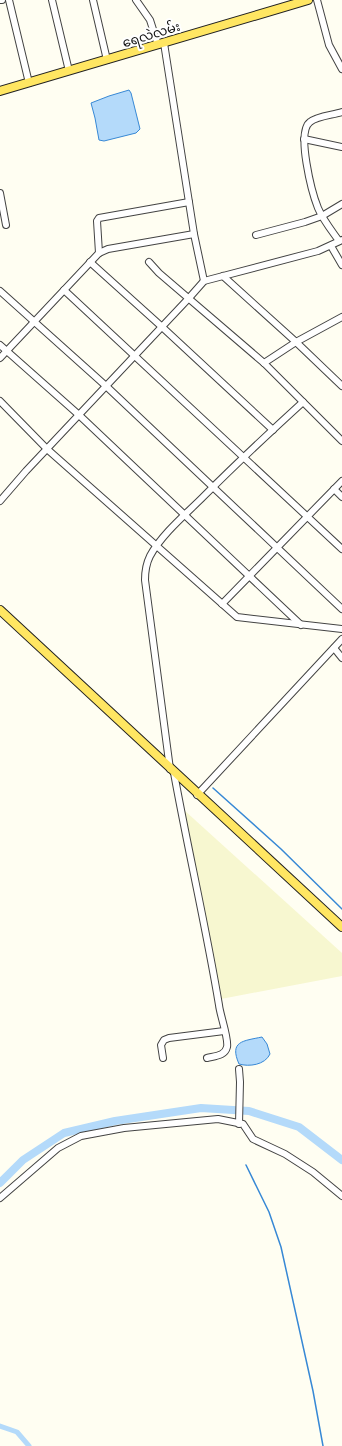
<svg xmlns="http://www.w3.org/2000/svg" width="342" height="1446" font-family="'Zilla Slab','Noto Sans Myanmar',serif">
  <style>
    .farmland { fill: #f7f7d0 }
    .water { fill: #b4dafa; stroke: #3788d5 }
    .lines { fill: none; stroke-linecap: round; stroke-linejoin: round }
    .stream { stroke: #3788d5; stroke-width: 1.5 }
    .canal { stroke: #b4dafa; stroke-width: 5 }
    .river { stroke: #b4dafa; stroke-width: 8 }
    .minor-casing { stroke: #434343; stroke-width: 8 }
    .major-casing { stroke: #212121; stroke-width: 10 }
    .minor { stroke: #fff; stroke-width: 6 }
    .major { stroke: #ffe662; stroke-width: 8 }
    .labels { text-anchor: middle; stroke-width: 4; stroke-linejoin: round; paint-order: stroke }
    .street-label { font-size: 13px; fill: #101010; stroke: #fff }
  </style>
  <rect width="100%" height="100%" fill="#fffef2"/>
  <!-- farmland -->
  <polygon class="farmland" points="184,810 342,953 342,976 221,999"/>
  <!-- water -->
  <g class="water">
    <polygon points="129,90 131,93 140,129 136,133 104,141 99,140 95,118 91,103 109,96"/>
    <path d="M 262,1037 L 267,1044 L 270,1054 C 265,1065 249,1067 239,1064 C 229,1041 243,1041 262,1037 Z"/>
  </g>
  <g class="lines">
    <!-- stream -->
    <g class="stream">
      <polyline points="213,788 281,849 342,909"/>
      <polyline points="246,1165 269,1212 281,1247 313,1391 323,1446"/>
    </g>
    <!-- canal -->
    <polyline class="canal" points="0,1426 17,1432 29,1446"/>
    <!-- river -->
    <polyline class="river" points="0,1183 23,1160 64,1133 115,1121 201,1108 249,1111 299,1127 342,1160"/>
    <!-- minor casing -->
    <g class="minor-casing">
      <g id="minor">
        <polyline points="0,0 2,0"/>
        <polyline points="9,0 29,83"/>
        <polyline points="52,0 69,71"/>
        <polyline points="93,0 107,60"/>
        <polyline points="136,0 150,20 158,45"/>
        <polyline points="317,0 329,45 342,69"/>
        <polyline points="164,43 194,234 204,281"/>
        <polyline points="304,139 342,147"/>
        <polyline points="0,193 6,225"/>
        <polyline points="256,235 305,222 322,216 342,204"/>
        <path d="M 339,241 C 332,231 323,220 318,208 C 312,193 296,132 310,122 C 317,116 333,115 342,112"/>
        <polyline points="331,246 342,265"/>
        <polyline points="99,253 97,221 99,218 189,202"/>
        <polyline points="90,262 161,326 273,430"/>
        <polyline points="149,262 159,273 264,363 342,441"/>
        <polyline points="223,276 296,342 342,386"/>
        <polyline points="64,290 342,549"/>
        <polyline points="0,291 106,386 342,609"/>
        <polyline points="0,345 79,415 301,625"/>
        <polyline points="0,358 99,253 108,249 194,234"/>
        <polyline points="264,363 296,342 342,317"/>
        <polyline points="0,401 47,449 237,617 342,629"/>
        <polyline points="334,489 342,497"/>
        <polyline points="0,501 26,471 189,298 204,281 318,251 342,240"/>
        <polyline points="222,604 342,481"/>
        <polyline points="334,648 342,658"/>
        <path d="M 170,769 L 145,580 C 145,571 146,564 150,556 C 162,534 186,514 203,497 C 236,464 269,433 303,402"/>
        <path d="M 174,773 C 188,850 206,927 219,1005 C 220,1015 229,1039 227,1047 C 225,1056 215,1056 207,1058"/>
        <polyline points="197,795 342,639"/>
        <polyline points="163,1058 161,1045 164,1040 169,1038 224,1031"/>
        <polyline points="239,1069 240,1082 239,1124"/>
        <polyline points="0,1198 58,1148 81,1136 124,1128 218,1119 243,1124 253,1139 285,1154 313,1172 342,1196"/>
      </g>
    </g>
    <!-- major casing -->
    <g class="major-casing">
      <g id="major">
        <polyline points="0,91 308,0"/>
        <polyline points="0,610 342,927"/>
      </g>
    </g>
    <!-- minor -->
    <use href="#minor" class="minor"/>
    <!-- major -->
    <use href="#major" class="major"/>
  </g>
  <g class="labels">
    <!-- street labels -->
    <g class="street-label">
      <text transform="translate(151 34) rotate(-17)" y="5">ရေလဲလမ်း</text>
    </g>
  </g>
</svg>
